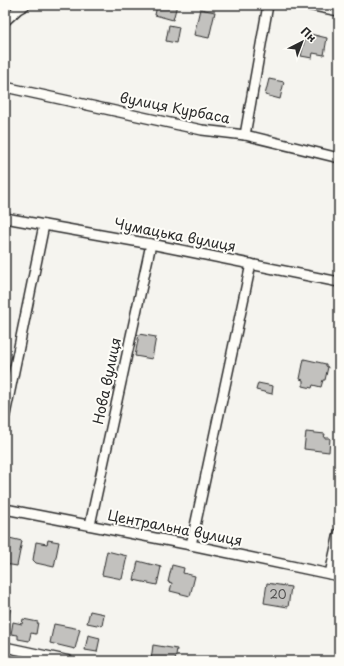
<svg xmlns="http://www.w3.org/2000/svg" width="344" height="666" font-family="'Playpen Sans',sans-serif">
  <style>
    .building { fill: #c2c1be; stroke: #2b2b2b }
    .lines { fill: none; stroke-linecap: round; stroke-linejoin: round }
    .minor-casing { stroke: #2b2b2b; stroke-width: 12 }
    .minor { stroke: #fdfcf7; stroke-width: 9 }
    .labels { text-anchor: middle; stroke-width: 4; stroke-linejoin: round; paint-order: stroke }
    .number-label { font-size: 12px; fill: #515050 }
    .street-label { font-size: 14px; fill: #2b2b2b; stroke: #fdfcf7 }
  </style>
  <rect width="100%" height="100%" fill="#f5f4ef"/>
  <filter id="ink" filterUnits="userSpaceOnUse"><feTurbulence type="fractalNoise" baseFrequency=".025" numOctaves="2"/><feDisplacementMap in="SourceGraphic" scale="8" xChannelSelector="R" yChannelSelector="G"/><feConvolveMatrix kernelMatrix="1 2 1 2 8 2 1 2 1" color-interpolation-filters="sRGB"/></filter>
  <g filter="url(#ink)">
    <!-- building -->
    <g class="building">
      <polygon points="157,5 177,5 173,20 155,15"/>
      <polygon points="200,9 215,12 209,38 194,35"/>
      <polygon points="169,25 179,27 176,43 166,41"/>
      <polygon points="306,33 327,38 324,55 313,53 312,58 301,56"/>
      <polygon points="269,79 284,82 280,99 265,95"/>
      <polygon points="5,177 9,178 6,195 5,195"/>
      <polygon points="139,334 156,337 152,359 135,356"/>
      <polygon points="304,359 326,364 326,366 328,367 325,380 323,380 321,387 313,385 312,388 303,386 303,380 300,379"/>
      <polygon points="258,383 273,386 272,394 256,390"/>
      <polygon points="306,432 325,434 324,438 330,438 329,452 304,449"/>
      <polygon points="5,537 22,541 17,566 5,564"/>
      <polygon points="48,540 59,542 54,567 36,563 33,560 36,542 47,544"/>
      <polygon points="107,551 127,556 122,579 102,575"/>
      <polygon points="138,561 161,567 157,585 134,580"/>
      <polygon points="172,565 184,568 183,573 195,576 190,596 170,591 172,583 168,582"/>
      <polygon points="267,583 291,587 288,607 264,603"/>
      <polygon points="5,604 11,606 6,631 5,631"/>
      <polygon points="90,611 104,614 102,626 87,623"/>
      <polygon points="23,619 38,622 36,634 31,633 29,641 18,639 18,635 11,634 13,622 22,624"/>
      <polygon points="54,624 80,629 75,649 50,643"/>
      <polygon points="88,635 100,638 97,652 85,650"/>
      <polygon points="153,645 177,649 175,661 151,660"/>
    </g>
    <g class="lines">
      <!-- minor casing -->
      <g class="minor-casing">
        <g id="minor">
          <polyline points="309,5 339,11"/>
          <polyline points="5,21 18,9 25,5"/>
          <polyline points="5,87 202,130 245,135 339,158"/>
          <polyline points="245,135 268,5"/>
          <polyline points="5,218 151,244 339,282"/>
          <polyline points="5,415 44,225"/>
          <polyline points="5,509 191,545 339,576"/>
          <polyline points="90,525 151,244"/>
          <polyline points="191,545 251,264"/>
          <polyline points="330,574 339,533"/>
          <polyline points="5,647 70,661"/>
        </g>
      </g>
      <!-- minor -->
      <use href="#minor" class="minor"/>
    </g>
  </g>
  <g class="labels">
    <!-- number labels -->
    <g class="number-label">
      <text x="278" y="599">20</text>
    </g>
    <!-- street labels -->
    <g class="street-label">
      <text transform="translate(175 108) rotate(11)" y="5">вулиця Курбаса</text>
      <text transform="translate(175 235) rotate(11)" y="5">Чумацька вулиця</text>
      <text transform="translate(107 381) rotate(-78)" y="5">Нова вулиця</text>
      <text transform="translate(175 528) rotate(11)" y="5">Центральна вулиця</text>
    </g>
  </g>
  <!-- margin -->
  <rect width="344" height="666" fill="none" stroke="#fdfcf7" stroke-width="20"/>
  <rect x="10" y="10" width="324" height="646" fill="none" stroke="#2b2b2b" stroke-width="1.5" filter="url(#ink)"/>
  <!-- north arrow -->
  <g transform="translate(302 42) rotate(42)" stroke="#fdfcf7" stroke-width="3" paint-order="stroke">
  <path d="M0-3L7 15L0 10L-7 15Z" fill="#2b2b2b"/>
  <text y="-6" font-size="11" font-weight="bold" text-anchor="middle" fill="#2b2b2b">Пн</text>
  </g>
</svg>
